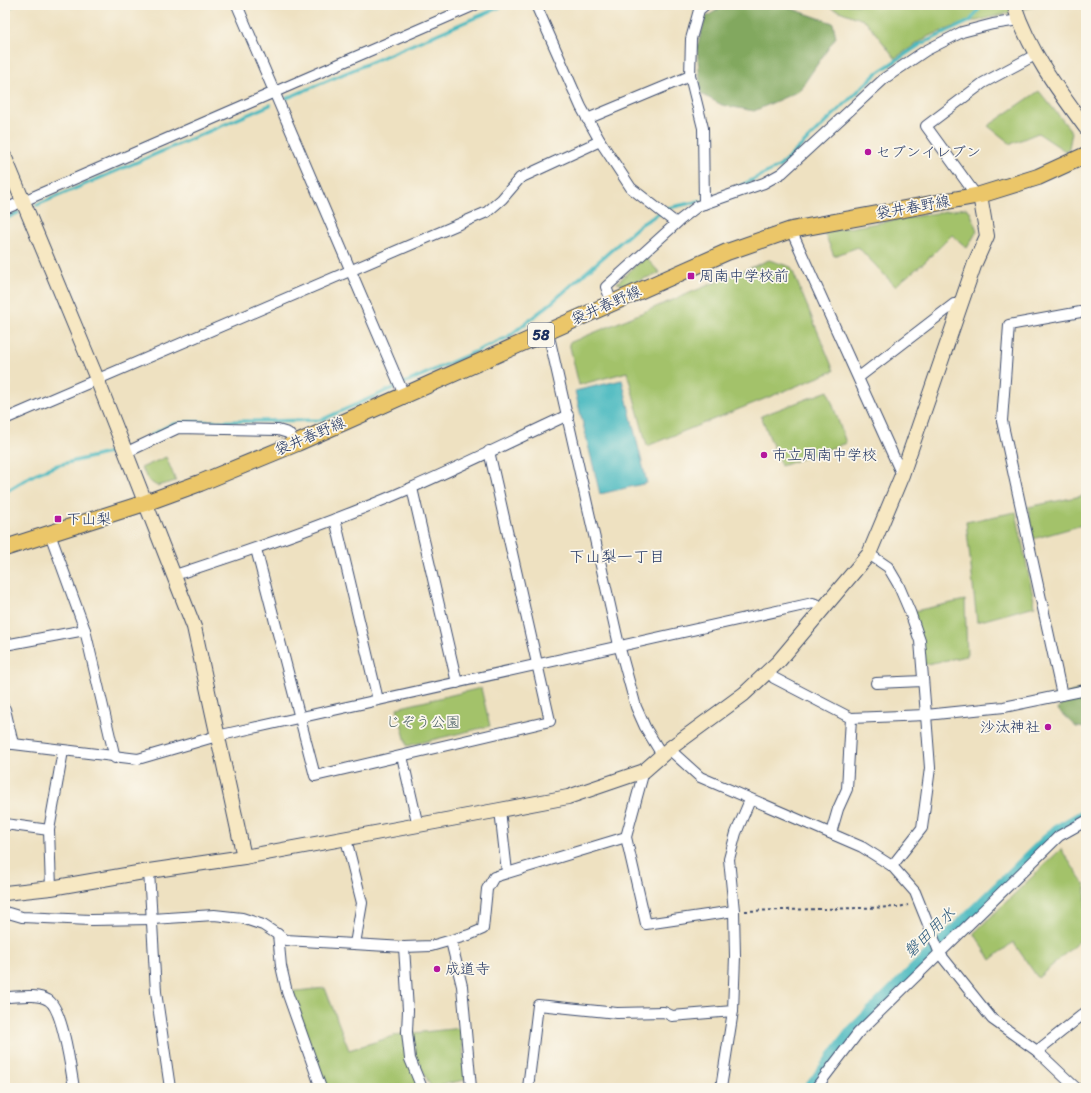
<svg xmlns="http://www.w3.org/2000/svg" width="1091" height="1093" font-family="Sriracha,'Klee One',sans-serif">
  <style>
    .green { fill: #a3c26a; stroke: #5f7864 }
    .forest { fill: #82a85e; stroke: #4e6c5e }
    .water { fill: #4ab9c0; stroke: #32748f }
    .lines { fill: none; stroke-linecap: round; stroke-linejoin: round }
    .stream { stroke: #4ab9c0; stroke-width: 3.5 }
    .canal { stroke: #4ab9c0; stroke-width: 12 }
    .street-casing { stroke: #3b4a6d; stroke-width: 12 }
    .secondary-casing { stroke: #3b4a6d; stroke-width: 16 }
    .primary-casing { stroke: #3b4a6d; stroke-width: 18 }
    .path { stroke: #3b4a6d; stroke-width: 2; stroke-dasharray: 3 3; stroke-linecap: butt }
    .street { stroke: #fff; stroke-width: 10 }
    .secondary { stroke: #f7e8c3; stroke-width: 14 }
    .primary { stroke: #ebc669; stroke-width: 16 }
    .poi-dot { fill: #b5179e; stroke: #fbf7ec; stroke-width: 1.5 }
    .labels { text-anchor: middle; stroke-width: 3.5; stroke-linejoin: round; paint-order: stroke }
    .shield { fill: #fbf7ec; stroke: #5e6b89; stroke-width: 1 }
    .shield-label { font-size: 14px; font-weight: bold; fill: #1b2f5e }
    .poi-label { font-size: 15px; fill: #1b2f5e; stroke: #fbf7ec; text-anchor: start }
    .street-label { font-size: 15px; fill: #1b2f5e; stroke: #fbf7ec }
    .park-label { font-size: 15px; fill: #445b62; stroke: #fbf7ec }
    .neighbourhood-label { font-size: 16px; fill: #1b2f5e; stroke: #fbf7ec }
    .water-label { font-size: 16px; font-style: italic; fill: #29587b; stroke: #fbf7ec }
  </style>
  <rect width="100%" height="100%" fill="#fbf7ec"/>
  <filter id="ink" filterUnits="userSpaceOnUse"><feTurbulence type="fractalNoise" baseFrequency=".025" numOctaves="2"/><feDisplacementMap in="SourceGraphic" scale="8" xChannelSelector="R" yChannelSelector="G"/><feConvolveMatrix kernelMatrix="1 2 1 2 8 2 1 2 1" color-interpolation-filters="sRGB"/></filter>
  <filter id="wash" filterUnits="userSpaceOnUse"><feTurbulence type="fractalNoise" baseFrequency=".012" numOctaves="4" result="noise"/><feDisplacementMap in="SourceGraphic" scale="16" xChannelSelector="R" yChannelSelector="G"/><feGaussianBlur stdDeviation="0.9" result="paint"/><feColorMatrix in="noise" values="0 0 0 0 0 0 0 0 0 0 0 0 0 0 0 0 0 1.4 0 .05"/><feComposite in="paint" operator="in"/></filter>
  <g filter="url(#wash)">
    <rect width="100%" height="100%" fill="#eee1c1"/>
    <!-- green -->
    <g class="green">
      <polygon points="823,5 1040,5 977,21 970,21 929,36 895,58 866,21"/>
      <polygon points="1039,91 1072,132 1069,148 1065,151 1038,133 1011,144 988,126"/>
      <polygon points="966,208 970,211 977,231 967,248 952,235 925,262 895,286 858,247 834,256 824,232"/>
      <polygon points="645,257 660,273 626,285 617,283"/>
      <polygon points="769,260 791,267 834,371 647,446 627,372 579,385 569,343"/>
      <polygon points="828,391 846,443 781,466 761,416"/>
      <polygon points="166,457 176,481 157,486 149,481 141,468"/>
      <polygon points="1086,495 1086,524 1033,539 1028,507"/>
      <polygon points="1016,512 1035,606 977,622 966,522"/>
      <polygon points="965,600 967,656 922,665 910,612"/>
      <polygon points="481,688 490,726 407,746 397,708"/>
      <polygon points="1061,849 1086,887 1085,936 1038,978 1013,942 991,960 974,933"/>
      <polygon points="325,988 349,1050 407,1032 419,1088 321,1088 287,992"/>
      <polygon points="462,1028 465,1080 431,1087 416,1057 413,1033"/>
    </g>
    <!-- forest -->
    <g class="forest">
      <polygon points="725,5 781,5 833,23 836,37 799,91 754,111 722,105 701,94 697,47 706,17"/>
      <polygon points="1086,687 1086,728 1076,727 1058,710 1066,694"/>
    </g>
    <!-- water -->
    <polygon class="water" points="622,380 647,483 600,494 575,391"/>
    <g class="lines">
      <!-- stream -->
      <g class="stream">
        <polyline points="5,8 13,5"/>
        <polyline points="287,98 505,5"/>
        <polyline points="738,187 780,166 877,73 921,44 970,21 982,5"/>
        <polyline points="37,205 270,105"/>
        <polyline points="5,219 18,213"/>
        <polyline points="152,435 170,425 189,422 321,420 508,337 550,304 640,225 668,208 700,201"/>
        <polyline points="5,492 35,474 58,465 121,450"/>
      </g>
      <!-- canal -->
      <polyline class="canal" points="810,1088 851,1032 934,950 1056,831 1086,814"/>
    </g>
  </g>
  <g filter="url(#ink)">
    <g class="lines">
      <!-- street casing -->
      <g class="street-casing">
        <g id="street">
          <polyline points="237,5 404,395"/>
          <polyline points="536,5 581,107 600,141 631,188 676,223"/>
          <polyline points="587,119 690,76"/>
          <polyline points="976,195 926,126 983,83 1037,54"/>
          <polyline points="704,204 703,128 690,76 691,39 699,10 705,5"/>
          <polyline points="5,209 475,5"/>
          <polyline points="791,230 902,475"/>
          <polyline points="612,303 606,287 680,220 698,206 764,183 782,173 885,78 925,51 962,32 993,24 1019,20"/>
          <polyline points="548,332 619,645 636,707 645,727 662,755"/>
          <polyline points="859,377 954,304 960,305"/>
          <polyline points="5,419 487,212 502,199 520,178 600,141"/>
          <polyline points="125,453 178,428 278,430 288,433 297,443"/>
          <polyline points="412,488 457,683"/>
          <polyline points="335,519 378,700"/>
          <polyline points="50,534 85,630 115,758"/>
          <polyline points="256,549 315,776 550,721 489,451"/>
          <polyline points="869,554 888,567 898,584 910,612 920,641 926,715 930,768 922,828 892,866"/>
          <path d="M 175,575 C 255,549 334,522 411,488 C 464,465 516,439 568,415"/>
          <polyline points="5,645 85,630"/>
          <polyline points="768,671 774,678 851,718 847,789 838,809 831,833"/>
          <polyline points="876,683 923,681"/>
          <polyline points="1062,695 1002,421 1009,325 1086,311"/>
          <polyline points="5,709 13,744"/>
          <polyline points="851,718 926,715 1004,707 1086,690"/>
          <polyline points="5,743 138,759 217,736 813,603 825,608"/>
          <polyline points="669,749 700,777 862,847 892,866 915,892 940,954 992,1019 1037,1051 1076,1088"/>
          <polyline points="402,756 418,826"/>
          <polyline points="644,771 626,837 646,924 734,911"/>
          <polyline points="500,810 507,872"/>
          <polyline points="5,824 49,830"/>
          <polyline points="346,839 362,903 355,944"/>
          <polyline points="149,871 156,992 170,1088"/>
          <polyline points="51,888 49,830 63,751"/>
          <polyline points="5,912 22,917 91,920 152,919 214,915 242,918 263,925 286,940 404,947 431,946 469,935 483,929 487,889 494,877 626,837"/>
          <polyline points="278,934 281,966 287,992 321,1088"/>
          <polyline points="451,941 462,986 471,1088"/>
          <polyline points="404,947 408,1010 407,1032 410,1059 422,1088"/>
          <path d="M 5,997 C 18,997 36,993 48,1000 C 63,1008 71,1071 74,1088"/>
          <polyline points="1037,1051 1086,1012"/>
          <polyline points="528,1088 538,1005 617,1013 664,1012 672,1016 733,1011"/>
          <polyline points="721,1088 733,1011 735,956 734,911 729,859 736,833 750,800"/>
          <polyline points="816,1088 858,1033 1059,836 1086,821"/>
        </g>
      </g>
      <!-- secondary casing -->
      <g class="secondary-casing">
        <g id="secondary">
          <path d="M 1014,5 C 1029,51 1058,90 1086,128"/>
          <polyline points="5,158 97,379 194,627 244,857"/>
          <polyline points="5,893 51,888 149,871 244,857 500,810 568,797 644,771 669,749 744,694 779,661 869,554 902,475 975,263 987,236 980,195"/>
        </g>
      </g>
      <!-- primary casing -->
      <g class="primary-casing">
        <polyline id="primary" points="5,548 145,503 200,483 297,443 727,252 791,230 980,195 1038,177 1086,155"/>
      </g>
      <!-- path -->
      <polyline class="path" points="745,911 898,907 908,905"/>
      <!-- street -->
      <use href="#street" class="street"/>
      <!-- secondary -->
      <use href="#secondary" class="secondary"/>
      <!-- primary -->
      <use href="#primary" class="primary"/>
    </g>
  </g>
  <!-- markers -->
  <g class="poi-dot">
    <circle cx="868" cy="152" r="4"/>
    <rect x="687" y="272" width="8" height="8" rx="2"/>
    <circle cx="764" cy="455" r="4"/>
    <rect x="54" y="515" width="8" height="8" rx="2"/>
    <circle cx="1048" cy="727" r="4"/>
    <circle cx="437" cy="969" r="4"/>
  </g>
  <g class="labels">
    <!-- shield labels -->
    <rect class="shield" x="528" y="323" width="26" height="24" rx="3"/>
    <g class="shield-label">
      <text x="541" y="340">58</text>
    </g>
    <!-- poi labels -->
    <g class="poi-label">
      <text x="876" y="157">セブンイレブン</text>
      <text x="699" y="281">周南中学校前</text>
      <text x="772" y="460">市立周南中学校</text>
      <text x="66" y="524">下山梨</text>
      <text x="1040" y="732" text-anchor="end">沙汰神社</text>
      <text x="445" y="974">成道寺</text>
    </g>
    <!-- street labels -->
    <g class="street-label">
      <text transform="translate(913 207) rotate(-10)" y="5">袋井春野線</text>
      <text transform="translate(606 305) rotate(-24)" y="5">袋井春野線</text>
      <text transform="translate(310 436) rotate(-23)" y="5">袋井春野線</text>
    </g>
    <!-- park labels -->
    <g class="park-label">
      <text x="423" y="727">じぞう公園</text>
    </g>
    <!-- neighbourhood labels -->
    <g class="neighbourhood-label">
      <text x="617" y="562">下山梨一丁目</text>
    </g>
    <!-- water labels -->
    <g class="water-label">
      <text transform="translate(929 932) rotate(-44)" y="6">磐田用水</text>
    </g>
  </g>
  <!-- margin -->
  <rect width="1091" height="1093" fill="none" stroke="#fbf7ec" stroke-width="20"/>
</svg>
